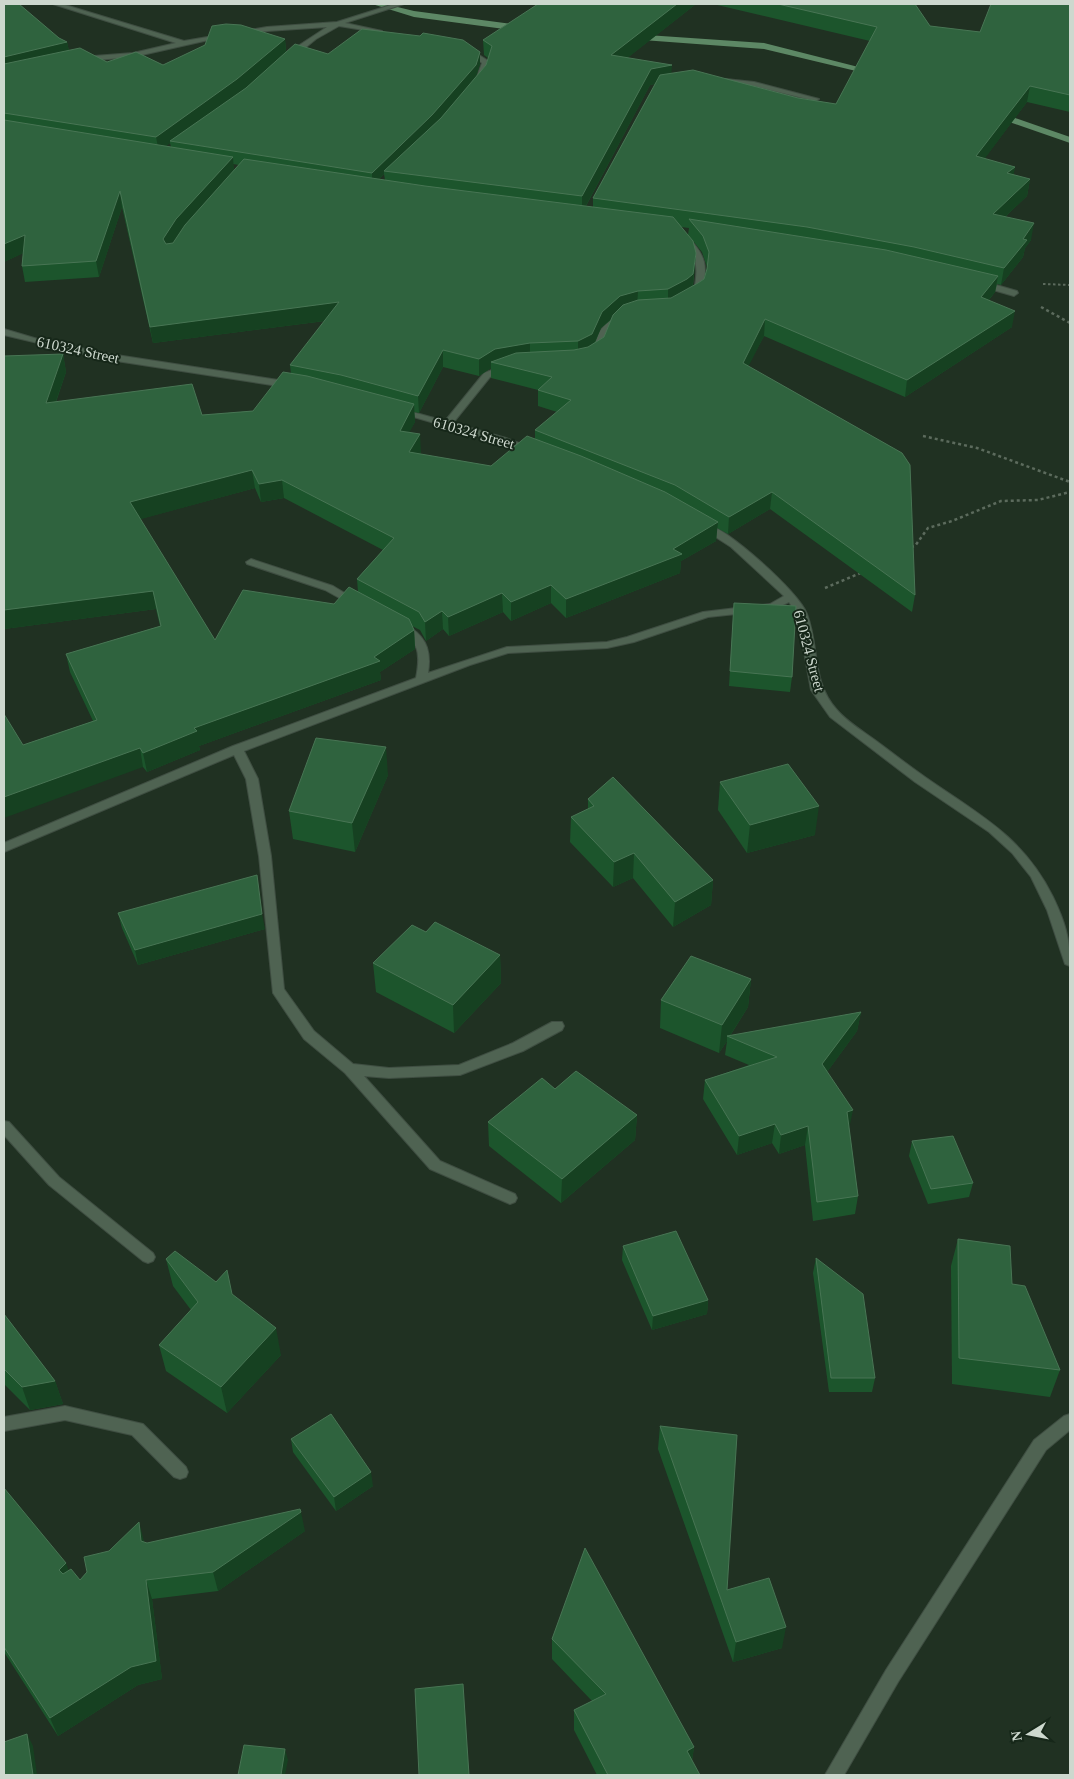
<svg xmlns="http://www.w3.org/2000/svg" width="1074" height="1779" font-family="Georgia,serif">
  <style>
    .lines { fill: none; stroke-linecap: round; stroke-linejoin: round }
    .stream { fill: #5d8865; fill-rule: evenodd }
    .minor-casing { stroke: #3f4e42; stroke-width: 2 }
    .path-far1 { stroke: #5c6b5d; stroke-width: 2; stroke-dasharray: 2.5 2.5; stroke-linecap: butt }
    .path { stroke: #5c6b5d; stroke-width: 2.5; stroke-dasharray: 3 3; stroke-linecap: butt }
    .minor { fill: #4f6352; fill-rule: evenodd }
    .wall { fill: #1c552c; fill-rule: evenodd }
    .shaded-wall { fill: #164121 }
    .building { fill: #2f633e; stroke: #487554 }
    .labels { text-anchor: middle; stroke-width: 4; stroke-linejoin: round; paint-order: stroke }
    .street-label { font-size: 15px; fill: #cdd8ce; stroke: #162719 }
  </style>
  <rect width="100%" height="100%" fill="#203122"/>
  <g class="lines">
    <!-- stream -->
    <g class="stream">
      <polygon points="372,4 385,4 414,11 526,26 531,29 526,32 414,17"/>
      <polygon points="632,34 764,43 882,73 877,76 764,49 629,39 627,37"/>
      <polygon points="989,111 995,111 1070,137 1070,143 989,115"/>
    </g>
    <!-- minor casing -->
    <g class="minor-casing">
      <g id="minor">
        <polygon points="53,4 62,4 184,41 267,27 337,22 394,4 404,4 345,23 382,31 382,33 339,26 316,39 289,61 285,59 298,46 327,27 267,31 213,39 133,57 84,61 80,59 81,57 133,53 176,43"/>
        <polygon points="464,48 468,48 490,62 482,83 475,81 482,63 464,50"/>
        <polygon points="726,79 754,82 819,99 815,101 754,86 723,83 722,81"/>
        <path d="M 681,236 L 687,236 C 706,256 708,265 702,292 L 693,299 L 689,296 L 694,291 C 699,264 697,259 680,238 Z"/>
        <polygon points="979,280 1017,291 1018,293 1014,296 976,285 975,283"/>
        <path d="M 620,314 L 627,316 L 612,326 L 605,336 L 601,354 L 593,356 L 591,354 C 597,333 601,325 620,314 Z"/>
        <polygon points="4,329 41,340 110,354 291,382 296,385 291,388 110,360 4,335"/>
        <polygon points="505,365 508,366 508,370 490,377 453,423 506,438 535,449 535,453 529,453 500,442 393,411 398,408 445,421 484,373"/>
        <path d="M 704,522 C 727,528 799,592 807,614 C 820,648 811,681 837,710 C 848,723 866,733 879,743 C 894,754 909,766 925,777 C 978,814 1023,836 1053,897 C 1065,922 1070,938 1070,966 L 1065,964 L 1047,910 L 1031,877 L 1012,853 L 989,832 L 915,782 L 830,717 L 811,690 L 797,614 L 789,602 L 773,610 L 708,617 L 634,642 L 607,648 L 508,653 L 470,665 L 244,751 L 258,779 L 271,856 L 284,989 L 314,1031 L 353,1064 L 389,1068 L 459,1065 L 513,1043 L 552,1022 L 562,1022 L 564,1026 L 562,1030 L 523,1051 L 460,1075 L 389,1078 L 364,1076 L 440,1161 L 515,1194 L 517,1198 L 515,1202 L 510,1204 L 430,1169 L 345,1073 L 304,1039 L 273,993 L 259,856 L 246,779 L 234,755 L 4,852 L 4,843 L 233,746 L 416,678 C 421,652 419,642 396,628 L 395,626 L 396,624 C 402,622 406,625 411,628 C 428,639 431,654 428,673 L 507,647 L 607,642 L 627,637 L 703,612 L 770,604 L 784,596 L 731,547 L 700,527 L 699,525 Z"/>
        <polygon points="251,559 333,586 361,603 356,606 352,605 325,590 247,564 246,562"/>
        <polygon points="4,1121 9,1122 59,1177 153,1253 155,1257 153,1261 148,1263 143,1261 49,1185 4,1135"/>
        <polygon points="65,1406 143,1424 186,1467 188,1472 186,1477 180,1479 174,1477 132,1435 65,1420 4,1431 4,1417"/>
        <polygon points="1070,1414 1070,1430 1046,1450 898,1682 844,1775 825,1775 886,1670 1034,1440 1064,1416"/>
      </g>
    </g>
    <!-- path-far1 -->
    <polyline class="path-far1" points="1043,284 1070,285"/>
    <!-- path -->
    <g class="path">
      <polyline points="1041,307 1070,323"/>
      <polyline points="923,436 977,448 1070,482"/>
      <polyline points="911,547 915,546 928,528 952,521 1001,501 1038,500 1070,492"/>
      <polyline points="825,588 863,572"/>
    </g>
    <!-- minor -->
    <use href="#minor" class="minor"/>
  </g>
  <!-- wall -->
  <g class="wall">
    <path d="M 4,4 L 59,38 L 67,42 L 69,51 L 107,62 L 163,65 L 285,39 L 286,52 L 480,64 L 476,77 L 486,65 L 488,58 L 484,55 L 483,40 L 696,4 L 627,58 L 672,73 L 798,98 L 836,104 L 870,41 L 713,4 L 915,4 L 930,26 L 980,32 L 1070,4 L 1070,112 L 1027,102 L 984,159 L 1015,167 L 1013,175 L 1030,179 L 1027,196 L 1005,217 L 1031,240 L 1025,248 L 1023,257 L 1001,285 L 997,284 L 995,292 L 989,300 L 1012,327 L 905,397 L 764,336 L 748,366 L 915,595 L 912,612 L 770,509 L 728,534 L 717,528 L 716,541 L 681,561 L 680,573 L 566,618 L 551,603 L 511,621 L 503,612 L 449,636 L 443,629 L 426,641 L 420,630 L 412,626 L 414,630 L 415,649 L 380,672 L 381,680 L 199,746 L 200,750 L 147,772 L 143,767 L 23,745 L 93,721 L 70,672 L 66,654 L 160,626 L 156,609 L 4,629 L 63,354 L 66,372 L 56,402 L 202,415 L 253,411 L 291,374 L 290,365 L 325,321 L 153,343 L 122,207 L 99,277 L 25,282 L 22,266 L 23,253 L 4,262 ZM 655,84 L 593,198 L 593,207 L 586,206 L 650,85 ZM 170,143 L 171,147 L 166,146 ZM 233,164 L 239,165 L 234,170 ZM 384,174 L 385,180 L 379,179 ZM 681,227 L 689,228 L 688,235 L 702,252 L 707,267 L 704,279 L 698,283 L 693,286 L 696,253 ZM 612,319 L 604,337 L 595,343 L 601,328 ZM 443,367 L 479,376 L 491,368 L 491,378 L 538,390 L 538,406 L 557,412 L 535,430 L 535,439 L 491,466 L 420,454 L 421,452 L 409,432 L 415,422 L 414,412 L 419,413 ZM 255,488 L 261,502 L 284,498 L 383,550 L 357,579 L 358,592 L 334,604 L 215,640 L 140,519 Z"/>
    <polygon points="734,603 792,677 790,692 729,686"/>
    <polygon points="388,775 355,852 293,839 289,811"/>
    <polygon points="720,782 815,835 747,853 718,810"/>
    <polygon points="588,799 713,880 711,905 673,927 633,878 613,887 570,842 571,817 588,809"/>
    <polygon points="118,913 265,929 138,965 122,928"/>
    <polygon points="426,932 500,955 501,983 454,1033 376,992 373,963"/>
    <polygon points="751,979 748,1007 730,1036 861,1012 857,1031 827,1072 849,1127 858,1196 855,1214 813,1221 805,1145 779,1154 772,1143 737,1155 703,1099 705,1080 749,1065 725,1055 727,1041 719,1053 660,1028 661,1000"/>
    <polygon points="555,1089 637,1115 635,1140 561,1203 489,1146 488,1122"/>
    <polygon points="912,1141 973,1183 969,1197 928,1204 909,1156"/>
    <polygon points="958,1239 1012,1284 1060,1370 1050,1397 952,1384 951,1266"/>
    <polygon points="623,1246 708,1300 707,1314 652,1330 622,1260"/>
    <polygon points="816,1258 875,1378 872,1392 829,1392 813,1273"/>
    <polygon points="166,1259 232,1294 281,1355 227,1413 166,1371 159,1345 191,1310 173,1286"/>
    <polygon points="4,1314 55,1381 63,1404 30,1410 4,1384"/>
    <polygon points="660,1426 727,1590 782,1648 733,1662 658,1449"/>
    <polygon points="291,1439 373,1486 336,1511 293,1452"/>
    <polygon points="4,1488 69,1571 80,1580 109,1551 145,1542 147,1543 305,1531 218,1591 152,1599 162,1679 138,1685 58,1736 4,1652"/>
    <polygon points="552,1639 694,1747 692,1761 700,1775 597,1775 574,1730 574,1710 592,1701 552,1659"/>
  </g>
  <!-- shaded-wall -->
  <g class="shaded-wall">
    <polygon points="677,4 696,4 611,71 611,55"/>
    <polygon points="285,39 286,53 239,94 170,141 170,143 159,152 156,137"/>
    <polygon points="67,42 70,56 4,72 4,57"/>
    <polygon points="480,52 480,64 476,77 433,128 384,171 384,174 372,186 372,173"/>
    <polygon points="672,65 671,80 650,85 582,213 582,196 651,69"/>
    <polygon points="1030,86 1027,102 974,173 976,156"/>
    <polygon points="233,157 234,172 165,255 163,239 176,219"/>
    <polygon points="1015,167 1012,184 1007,173"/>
    <polygon points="1030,179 1027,196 990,231 993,214"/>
    <polygon points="120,191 122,207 99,277 96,261"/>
    <polygon points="1034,223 1031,240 1025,248 1023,257 1001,285 1004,268"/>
    <polygon points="25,235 28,251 4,262 4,244"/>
    <polygon points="696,253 692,290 668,305 668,289"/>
    <polygon points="998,276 995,292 978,313 981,297"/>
    <polygon points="638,291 637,307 619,312 601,328 591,351 578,357 578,341 602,312 620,296"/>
    <polygon points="339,302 340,319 153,343 150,327"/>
    <polygon points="1015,311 1012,327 905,397 907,380"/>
    <polygon points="765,319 764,336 742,379 743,363"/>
    <polygon points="530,343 530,359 491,362 491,368 479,376 479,359 495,349"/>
    <polygon points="443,350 443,367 419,413 418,396"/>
    <polygon points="63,354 66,372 49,421 46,403"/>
    <polygon points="414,404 415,422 401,448 400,431"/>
    <polygon points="420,434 421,452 410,470 409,452"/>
    <polygon points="252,470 255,488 134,521 130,502"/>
    <polygon points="282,480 284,498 261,502 259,484"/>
    <polygon points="772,492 770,509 728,534 729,517"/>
    <polygon points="718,522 716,541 681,561 680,573 566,618 566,599 673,549"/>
    <polygon points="551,585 551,603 511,621 511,602"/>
    <polygon points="153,591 156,609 4,629 4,610"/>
    <polygon points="502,593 503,612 449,636 448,617"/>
    <polygon points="442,611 443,629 426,641 425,622"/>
    <polygon points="414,630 415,649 380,672 381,680 199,746 200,750 147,772 143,753 194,728 374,657"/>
    <polygon points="386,747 388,775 355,852 352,823"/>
    <polygon points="140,748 143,767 4,818 4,797"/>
    <polygon points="819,806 815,835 747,853 750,825"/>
    <polygon points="634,853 633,878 613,887 614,862"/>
    <polygon points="713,880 711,905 673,927 675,902"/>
    <polygon points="262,914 265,929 138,965 135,950"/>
    <polygon points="500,955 501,983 454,1033 453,1005"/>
    <polygon points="751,979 748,1007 729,1037 727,1036 727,1041 719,1053 722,1025"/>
    <polygon points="861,1012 857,1031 819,1083 822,1064"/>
    <polygon points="853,1110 849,1129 847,1112"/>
    <polygon points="637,1115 635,1140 561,1203 562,1179"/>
    <polygon points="775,1124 772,1143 737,1155 739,1136"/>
    <polygon points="808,1126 805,1145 779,1154 781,1135"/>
    <polygon points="708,1300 707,1314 652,1330 653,1316"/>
    <polygon points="276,1328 281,1355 227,1413 221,1387"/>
    <polygon points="55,1381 63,1404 30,1410 22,1387"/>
    <polygon points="371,1472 373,1486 336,1511 334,1497"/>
    <polygon points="301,1512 305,1531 218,1591 213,1572"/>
    <polygon points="139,1522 144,1541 147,1560 141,1541"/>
    <polygon points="66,1563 73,1582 67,1589 59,1570"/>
    <polygon points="146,1580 152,1599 162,1679 138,1685 58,1736 50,1718"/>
    <polygon points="786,1627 782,1648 733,1662 736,1642"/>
    <polygon points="27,1734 33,1746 37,1775 33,1775"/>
    <polygon points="694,1747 691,1767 687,1751"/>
    <polygon points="285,1749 288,1760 285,1775 281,1775"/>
  </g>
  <!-- building -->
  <g class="building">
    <polygon points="4,4 19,4 59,38 67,42 4,57"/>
    <polygon points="538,4 677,4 611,55 672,65 651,69 582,196 384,171 441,118 486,65 492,46 483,40"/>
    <polygon points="778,4 915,4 930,26 980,32 991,4 1070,4 1070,95 1030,86 976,156 1015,167 1007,173 1030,179 993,214 1034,223 1023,239 1027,240 1004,268 914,247 807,227 593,198 660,75 693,70 798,98 836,104 877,27"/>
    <polygon points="226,24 241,25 285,39 237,79 156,137 4,113 4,64 80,48 107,62 136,52 163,65 205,45 212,26"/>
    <polygon points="362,29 420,36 423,33 463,40 480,52 476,65 432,115 372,173 170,141 246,88 295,44 328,54"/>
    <polygon points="4,120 233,157 176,219 163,239 166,244 173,243 185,225 244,159 425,186 673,217 693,241 696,253 693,274 687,279 668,289 638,291 620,296 602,312 592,334 578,341 530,343 495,349 479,359 443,350 418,396 341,375 290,365 339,302 150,327 120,191 96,261 22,266 25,235 4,244"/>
    <polygon points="689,219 886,250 998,276 981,297 1015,311 907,380 765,319 743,363 902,453 910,465 915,595 772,492 729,517 675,485 535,430 571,400 538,390 552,377 491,362 516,353 574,350 588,347 604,337 613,315 623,305 638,300 671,298 698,283 704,279 707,269 709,252 703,236"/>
    <polygon points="63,354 46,403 192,384 202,415 253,411 283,372 307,376 414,404 400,431 420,434 409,452 491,466 527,436 581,456 665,492 718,522 673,549 682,554 566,599 551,585 511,602 502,593 448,617 442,611 425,622 419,612 357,579 394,538 282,480 259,484 252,470 130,502 215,640 243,590 334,604 349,587 409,619 414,630 374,657 380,661 194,728 197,731 143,753 140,748 4,797 4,714 23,745 97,720 66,654 161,626 153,591 4,610 4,356"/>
    <polygon points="734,603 796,606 792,677 730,671"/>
    <polygon points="316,738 386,747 352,823 289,811"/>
    <polygon points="788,764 819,806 750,825 720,782"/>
    <polygon points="613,777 713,880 675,902 634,853 614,862 571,817 594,806 588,799"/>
    <polygon points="257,875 262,914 135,950 118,913"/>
    <polygon points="435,922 500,955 453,1005 373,963 412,925 426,932"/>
    <polygon points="691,956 751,979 722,1025 661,1000"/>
    <polygon points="861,1012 822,1064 853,1110 847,1112 858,1196 817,1202 808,1126 781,1135 775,1124 739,1136 705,1080 777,1057 727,1036"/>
    <polygon points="576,1071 637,1115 562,1179 488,1122 542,1078 555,1089"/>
    <polygon points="953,1136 973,1183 931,1189 912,1141"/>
    <polygon points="676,1231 708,1300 653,1316 623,1246"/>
    <polygon points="958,1239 1010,1246 1012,1284 1025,1286 1060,1370 959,1358"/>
    <polygon points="175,1251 216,1282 227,1270 232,1294 276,1328 221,1387 159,1345 198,1302 166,1259"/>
    <polygon points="816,1258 863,1294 875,1378 831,1378"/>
    <polygon points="4,1314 55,1381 22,1387 4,1369"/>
    <polygon points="331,1414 371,1472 334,1497 291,1439"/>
    <polygon points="660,1426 737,1435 727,1590 769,1578 786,1627 736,1642"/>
    <polygon points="4,1488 66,1563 59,1570 63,1574 71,1569 80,1580 87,1572 84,1557 109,1551 139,1522 141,1541 147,1543 300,1509 301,1512 213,1572 146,1580 156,1661 131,1667 50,1718 4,1647"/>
    <polygon points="585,1548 694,1747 687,1751 700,1775 608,1775 574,1710 606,1694 552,1639"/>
    <polygon points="463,1684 469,1775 419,1775 415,1689"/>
    <polygon points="27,1734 33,1775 4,1775 4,1742"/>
    <polygon points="244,1745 285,1749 281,1775 238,1775"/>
  </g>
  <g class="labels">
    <!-- street labels -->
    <g class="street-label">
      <text transform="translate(78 350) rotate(12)" y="5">610324 Street</text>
      <text transform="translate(474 433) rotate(16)" y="5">610324 Street</text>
      <text transform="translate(809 651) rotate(75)" y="5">610324 Street</text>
    </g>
  </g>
  <!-- border -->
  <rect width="1074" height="1779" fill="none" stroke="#cdd8ce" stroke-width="10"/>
  <!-- north arrow -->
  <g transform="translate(1029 1734) rotate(260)" stroke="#162719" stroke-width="4" paint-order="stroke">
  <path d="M0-4L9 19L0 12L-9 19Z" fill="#cdd8ce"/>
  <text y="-8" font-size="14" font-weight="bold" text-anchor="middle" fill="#cdd8ce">N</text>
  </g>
</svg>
